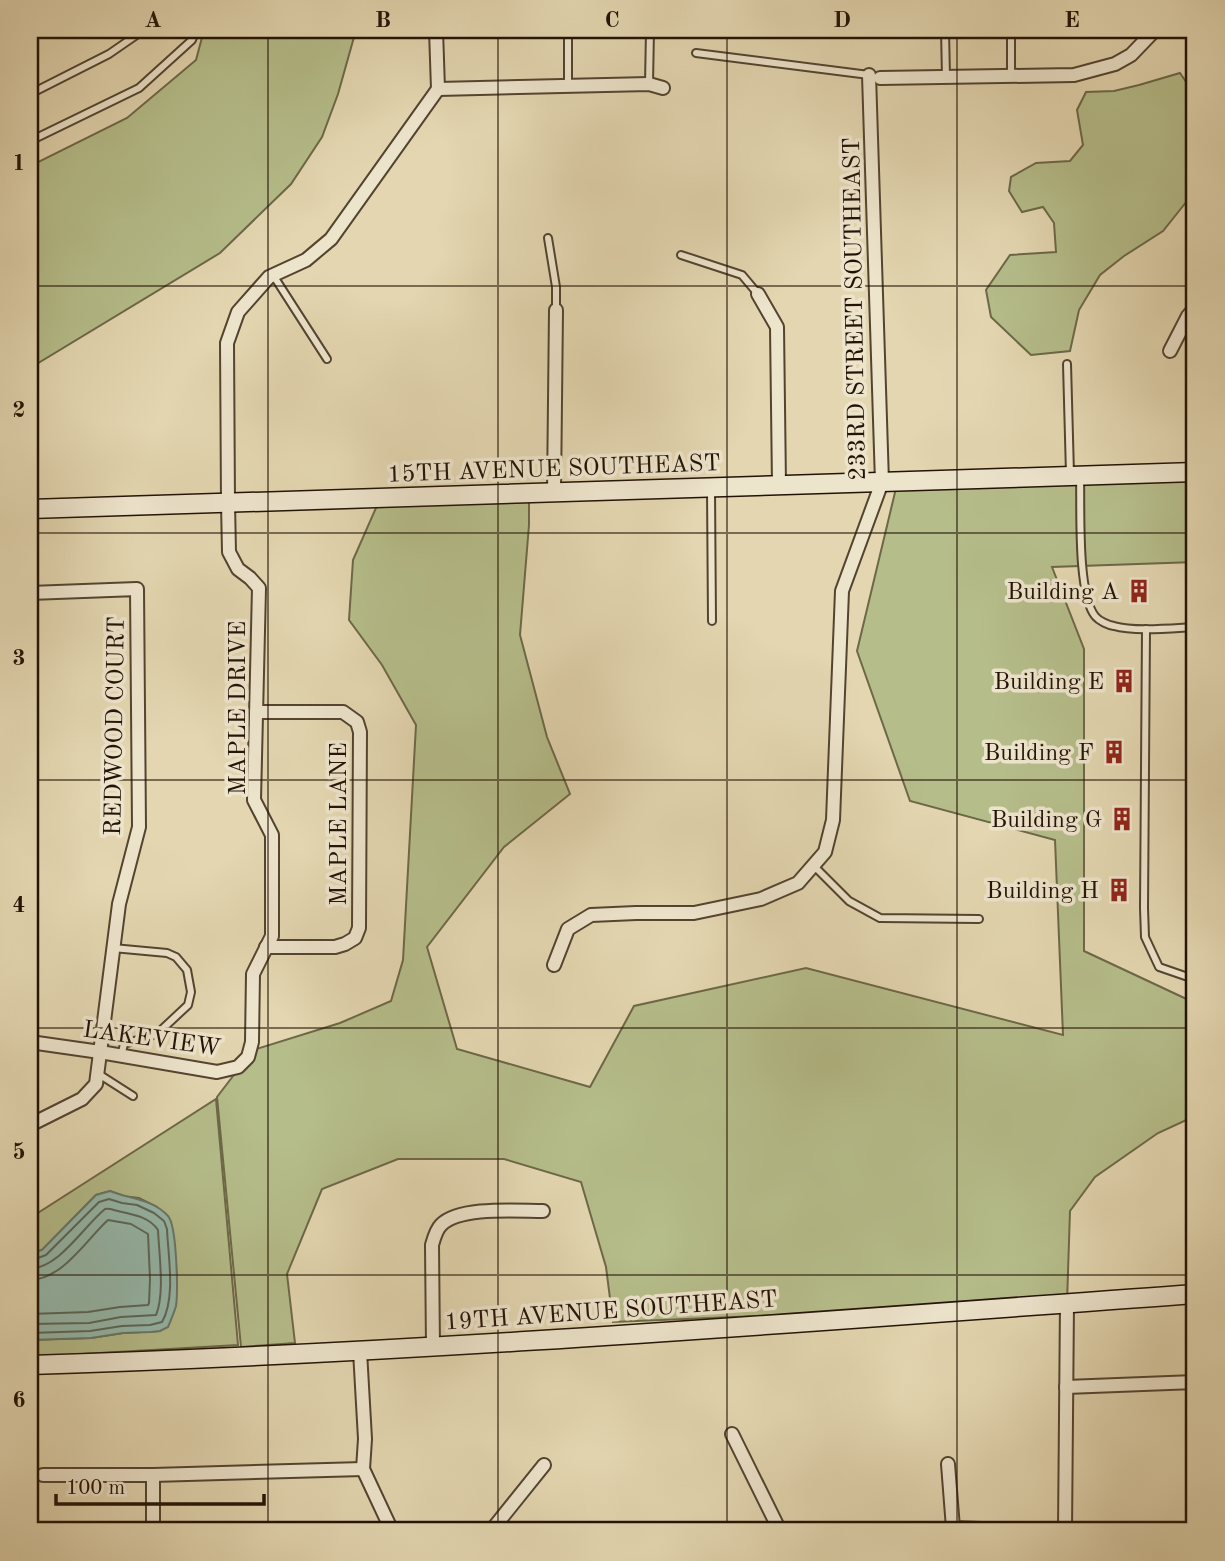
<svg xmlns="http://www.w3.org/2000/svg" width="1225" height="1561" font-family="'Old Standard TT',serif">
  <style>
    .green { fill: #b5bd8a; stroke: #6c6848; stroke-width: 2 }
    .water { fill: #95b9ab; stroke: #677769; stroke-width: 2 }
    .lines { fill: none; stroke-linecap: round; stroke-linejoin: round }
    .shore { stroke: #5c6658; stroke-width: 2 }
    .lane-casing { stroke: #534430; stroke-width: 10 }
    .street-casing { stroke: #534430; stroke-width: 16 }
    .secondary-casing { stroke: #231306; stroke-width: 21 }
    .lane { stroke: #ede4cc; stroke-width: 6 }
    .street { stroke: #ede4cc; stroke-width: 12 }
    .secondary { stroke: #ede4cc; stroke-width: 18 }
    .grid { fill: none; stroke: #231306; stroke-width: 2; stroke-opacity: 0.55 }
    .labels { text-anchor: middle; stroke-width: 7; stroke-linejoin: round; paint-order: stroke }
    .street-label { font-size: 24px; fill: #231306; stroke: #ede4cc }
    .poi-label { font-size: 24px; fill: #231306; stroke: #ede4cc; text-anchor: end }
    .neatline { fill: none; stroke: #231306; stroke-width: 2.5 }
    .grid-label { font-size: 23px; text-anchor: middle; font-weight: bold; fill: #231306 }
  </style>
  <rect width="100%" height="100%" fill="#e3d6b0"/>
  <filter id="stains"><feTurbulence type="fractalNoise" baseFrequency=".00286" numOctaves="4"/><feColorMatrix values="0 0 0 0 .2 0 0 0 0 .09 0 0 0 0 .02 0 0 0 .5 -.17"/></filter>
  <radialGradient id="worn" r=".72"><stop offset=".6" stop-color="#630" stop-opacity="0"/><stop offset="1" stop-color="#630" stop-opacity=".3"/></radialGradient>
  <!-- green -->
  <g class="green">
    <polygon points="204,30 356,30 338,94 322,137 291,184 220,253 30,368 30,166 127,118 196,60"/>
    <polygon points="1180,73 1195,95 1195,125 1189,146 1187,201 1163,231 1124,256 1100,275 1079,310 1070,351 1031,355 991,317 986,290 1010,255 1056,252 1054,223 1043,207 1022,212 1009,191 1011,177 1036,163 1070,161 1083,145 1077,110 1086,92 1114,91 1139,85"/>
    <polygon points="1195,473 1195,562 1052,567 1084,649 1084,951 1195,1003 1195,1116 1158,1133 1095,1177 1070,1211 1067,1303 613,1322 606,1267 581,1182 504,1159 398,1159 322,1189 287,1274 295,1343 241,1347 217,1097 253,1050 340,1023 391,1001 403,960 416,725 382,665 349,620 353,560 383,492 529,485 529,525 520,635 547,737 570,794 504,847 427,947 457,1049 590,1087 634,1006 806,968 1063,1035 1055,840 910,801 857,651 897,484"/>
    <polygon points="216,1099 238,1345 30,1357 30,1340 91,1338 123,1333 160,1331 175,1307 177,1278 175,1255 157,1207 139,1198 123,1196 110,1191 96,1195 42,1250 30,1254 30,1218"/>
  </g>
  <!-- water -->
  <path class="water" d="M 110,1191 C 129,1199 153,1199 168,1216 C 177,1226 178,1292 176,1306 C 174,1313 171,1320 168,1327 L 160,1331 L 151,1332 L 123,1333 L 91,1338 L 30,1340 L 30,1254 L 42,1250 L 96,1195 Z"/>
  <g class="lines">
    <!-- shore -->
    <g class="shore">
      <path d="M 30,1261 L 46,1255 L 99,1202 L 109,1199 L 122,1203 L 137,1205 L 154,1213 L 164,1221 L 167,1229 C 168,1255 176,1298 162,1322 L 150,1325 L 122,1326 L 90,1331 L 30,1333"/>
      <path d="M 30,1269 C 60,1267 83,1227 105,1209 C 111,1208 115,1211 122,1212 C 136,1215 150,1218 158,1230 C 159,1254 165,1294 156,1315 L 121,1317 L 89,1323 L 30,1324"/>
      <path d="M 30,1280 C 63,1279 85,1241 108,1220 L 131,1224 L 148,1234 L 150,1279 L 149,1303 L 148,1305 L 120,1307 L 88,1312 L 30,1314"/>
    </g>
    <!-- lane casing -->
    <g class="lane-casing">
      <g id="lane">
        <polyline points="568,30 568,86"/>
        <polyline points="945,30 946,77"/>
        <polyline points="1011,30 1011,76"/>
        <polyline points="696,53 869,75"/>
        <polyline points="649,84 650,30"/>
        <polyline points="30,94 109,54 138,34 139,30"/>
        <polyline points="30,97 30,30"/>
        <polyline points="30,141 139,88 192,40 196,30"/>
        <polyline points="548,238 556,287 556,310"/>
        <polyline points="681,255 742,275 758,294"/>
        <polyline points="273,275 327,359"/>
        <polyline points="1067,364 1070,474"/>
        <path d="M 1080,477 C 1081,509 1077,593 1095,616 C 1099,621 1108,625 1114,626 C 1134,632 1174,628 1195,627"/>
        <polyline points="711,489 712,621"/>
        <polyline points="1146,629 1144,908 1145,937 1159,967 1188,977 1195,973"/>
        <polyline points="814,866 849,901 880,918 979,919"/>
        <polyline points="113,948 167,953 176,957 187,970 191,992 188,1005 157,1034 124,1044 121,1056"/>
        <polyline points="97,1073 133,1096"/>
      </g>
    </g>
    <!-- street casing -->
    <g class="street-casing">
      <g id="street">
        <polyline points="436,30 438,89"/>
        <polyline points="880,78 1074,75 1115,64 1131,55 1155,30"/>
        <polyline points="438,89 649,84 663,88"/>
        <polyline points="758,294 777,327 779,485"/>
        <polyline points="1170,351 1188,316 1195,308"/>
        <polyline points="554,492 556,310"/>
        <polyline points="30,593 137,589 139,827 119,904 96,1084 82,1099 30,1125"/>
        <polyline points="256,712 343,712 357,722 360,732 359,928 355,938 345,944 335,947 266,947"/>
        <polyline points="554,965 568,929 591,915 636,913 694,913 761,899 798,883 825,852 833,820 842,591 882,482 869,75"/>
        <polyline points="30,1042 100,1052 217,1072 238,1067 248,1057 252,1042 253,974 272,936 272,835 254,800 259,588 250,578 238,569 229,552 228,503 227,343 238,312 269,277 306,260 331,239 438,89"/>
        <path d="M 433,1347 L 432,1245 C 434,1238 436,1230 441,1225 C 460,1206 517,1211 543,1211"/>
        <polyline points="360,1351 365,1439 363,1469 392,1531"/>
        <polyline points="1066,1387 1195,1382"/>
        <polyline points="732,1434 780,1531"/>
        <polyline points="948,1464 953,1528"/>
        <polyline points="43,1475 153,1475 363,1469"/>
        <polyline points="153,1475 153,1531"/>
        <polyline points="491,1531 544,1465"/>
        <polyline points="931,1531 953,1528 1038,1531"/>
        <polyline points="1065,1531 1067,1303"/>
      </g>
    </g>
    <!-- secondary casing -->
    <g class="secondary-casing">
      <g id="secondary">
        <polyline points="30,509 1195,472"/>
        <path d="M 30,1365 C 419,1353 807,1322 1195,1294"/>
      </g>
    </g>
    <!-- lane -->
    <use href="#lane" class="lane"/>
    <!-- street -->
    <use href="#street" class="street"/>
    <!-- secondary -->
    <use href="#secondary" class="secondary"/>
  </g>
  <!-- grid -->
  <path class="grid" d="M 268,30 L 268,1531M 498,30 L 498,1531M 727,30 L 727,1531M 957,30 L 957,1531M 30,286 L 1195,286M 30,533 L 1195,533M 30,780 L 1195,780M 30,1028 L 1195,1028M 30,1275 L 1195,1275"/>
  <!-- icons -->
  <defs>
    <g id="building-bare" transform="scale(1.89)"><path d="M-4-6H4V6H1V3H-1V6H-4ZM-2.5-4.3h1.7v1.8h-1.7ZM.8-4.3h1.7v1.8H.8ZM-2.5-1h1.7V.8h-1.7ZM.8-1h1.7V.8H.8Z" fill="#8f2418" stroke="#ede4cc" stroke-width="2.5" paint-order="stroke"/></g>
  </defs>
  <g fill-rule="evenodd">
    <use href="#building-bare" x="1139" y="591"/>
    <use href="#building-bare" x="1124" y="681"/>
    <use href="#building-bare" x="1114" y="752"/>
    <use href="#building-bare" x="1122" y="819"/>
    <use href="#building-bare" x="1119" y="890"/>
  </g>
  <g class="labels">
    <!-- street labels -->
    <g class="street-label">
      <text transform="translate(854 309) rotate(-91)" y="8">233RD STREET SOUTHEAST</text>
      <text transform="translate(554 468) rotate(-2)" y="8">15TH AVENUE SOUTHEAST</text>
      <text transform="translate(237 708) rotate(-90)" y="8">MAPLE DRIVE</text>
      <text transform="translate(114 726) rotate(-89)" y="8">REDWOOD COURT</text>
      <text transform="translate(338 824) rotate(-90)" y="8">MAPLE LANE</text>
      <text transform="translate(152 1038) rotate(8)" y="8">LAKEVIEW</text>
      <text transform="translate(611 1310) rotate(-4)" y="8">19TH AVENUE SOUTHEAST</text>
    </g>
    <!-- poi labels -->
    <g class="poi-label">
      <text x="1119" y="599">Building A</text>
      <text x="1104" y="689">Building E</text>
      <text x="1094" y="760">Building F</text>
      <text x="1102" y="827">Building G</text>
      <text x="1099" y="898">Building H</text>
    </g>
  </g>
  <!-- margin -->
  <rect width="1225" height="1561" fill="none" stroke="#e3d6b0" stroke-width="77"/>
  <!-- scale -->
  <path d="M56 1494v10h208v-10" fill="none" stroke="#231306" stroke-width="3.5"/>
  <text x="66" y="1494" font-size="21" fill="#231306" stroke="#ede4cc" stroke-width="5" paint-order="stroke">100 m</text>
  <rect x="38" y="38" width="1148" height="1484" class="neatline"/>
  <g class="grid-label">
    <text x="153" y="27">A</text>
    <text x="383" y="27">B</text>
    <text x="612" y="27">C</text>
    <text x="842" y="27">D</text>
    <text x="1072" y="27">E</text>
    <text x="19" y="170">1</text>
    <text x="19" y="417">2</text>
    <text x="19" y="665">3</text>
    <text x="19" y="912">4</text>
    <text x="19" y="1159">5</text>
    <text x="19" y="1407">6</text>
  </g>
  <rect width="100%" height="100%" filter="url(#stains)"/>
  <rect width="100%" height="100%" fill="url(#worn)"/>
</svg>
